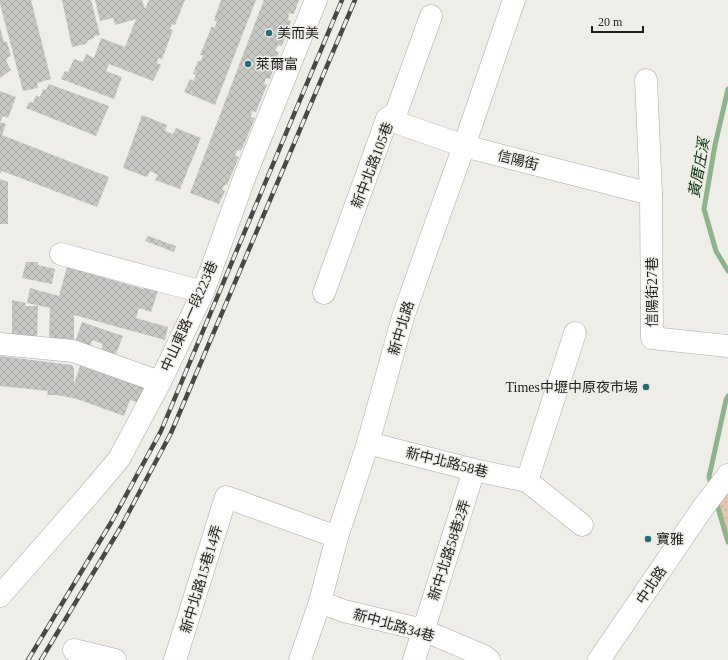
<svg xmlns="http://www.w3.org/2000/svg" width="728" height="660" font-family="'Times New Roman','Noto Sans TC',serif">
  <style>
    .park { fill: url(#park-dots) }
    .lines { fill: none; stroke-linecap: round; stroke-linejoin: round }
    .stream { stroke: #8eb48c; stroke-width: 5 }
    .building { fill: url(#building-cross-hatch) }
    .minor-casing { stroke: #ababa7; stroke-width: 23 }
    .minor { stroke: #fff; stroke-width: 22 }
    .rail-casing { stroke: #494846; stroke-width: 4.5 }
    .rail { stroke: #eeede8; stroke-width: 3; stroke-dasharray: 9; stroke-linecap: butt }
    .poi-dot { fill: #236d76; stroke: #eeede8; stroke-width: 1.5 }
    .labels { text-anchor: middle; stroke-width: 3; stroke-linejoin: round; paint-order: stroke }
    .poi-label { font-size: 14px; fill: #1e1e1c; stroke: #eeede8; text-anchor: start }
    .street-label { font-size: 14px; fill: #1e1e1c; stroke: #eeede8 }
    .water-label { font-size: 15px; font-style: italic; fill: #0a340b; stroke: #eeede8 }
  </style>
  <defs>
    <pattern id="park-dots" width="8" height="8" patternUnits="userSpaceOnUse"><rect width="8" height="8" fill="#e8c6ac"/><path d="M2 2h.1M6 6h.1" fill="none" stroke="#c7aa93" stroke-width="1.8" stroke-linecap="round"/></pattern>
    <pattern id="building-cross-hatch" width="8" height="8" patternUnits="userSpaceOnUse"><rect width="8" height="8" fill="#c6c8c4"/><path d="M0 0l8 8M0 8l8-8" fill="none" stroke="#aaaba8"/></pattern>
  </defs>
  <rect width="100%" height="100%" fill="#eeede8"/>
  <!-- park -->
  <polygon class="park" points="728,478 728,541 713,492"/>
  <g class="lines">
    <!-- stream -->
    <g class="stream">
      <polyline points="728,89 715,145 704,209 716,251 728,271"/>
      <polyline points="712,487 709,477 726,400 728,396"/>
      <polyline points="716,501 728,542"/>
    </g>
  </g>
  <!-- building -->
  <g class="building">
    <polygon points="0,0 31,0 51,79 37,83 38,88 23,91 0,4"/>
    <polygon points="62,0 91,0 100,35 94,36 94,38 87,41 88,42 85,44 72,47"/>
    <polygon points="95,0 142,0 145,9 149,0 185,0 175,25 172,24 170,29 173,30 162,59 158,58 157,63 161,65 153,81 109,64 106,71 122,77 114,99 61,79 65,71 68,72 74,59 83,62 86,54 94,58 101,38 125,47 136,19 115,25 113,18 100,21"/>
    <polygon points="221,0 256,0 215,105 184,92 190,79 193,81 196,75 193,74 198,61 201,61 203,55 200,55 212,26 214,28 217,22 214,20"/>
    <polygon points="264,0 299,0 294,14 289,13 288,20 291,21 282,46 278,45 275,51 279,52 270,79 266,78 264,84 267,85 256,112 252,111 251,117 255,118 241,151 237,150 235,156 239,157 227,185 224,185 222,190 225,191 219,204 190,193"/>
    <polygon points="0,28 4,42 7,42 11,56 8,57 6,61 11,70 0,78"/>
    <polygon points="49,84 109,106 96,136 26,108 29,102 33,103 36,95 40,97 43,89 46,90"/>
    <polygon points="0,91 16,97 8,118 3,116 0,122 6,124 2,135 109,177 97,207 2,171 0,174"/>
    <polygon points="142,115 167,125 165,131 173,134 176,128 201,138 180,189 155,180 158,175 150,171 147,177 123,168"/>
    <polygon points="0,179 8,182 8,224 0,224"/>
    <polygon points="148,236 176,246 174,252 145,241"/>
    <polygon points="26,262 38,262 38,265 55,269 52,284 22,278"/>
    <polygon points="67,267 144,289 146,285 159,288 151,312 139,308 136,318 168,327 165,340 74,315 74,340 49,339 50,308 27,303 30,288 59,296"/>
    <polygon points="12,300 26,303 25,306 38,306 37,339 12,335"/>
    <polygon points="82,322 123,336 116,354 101,350 103,344 92,340 90,347 75,342"/>
    <polygon points="0,356 72,365 74,369 74,384 80,366 145,387 140,403 130,400 124,416 77,399 57,395 47,395 48,391 0,386"/>
  </g>
  <g class="lines">
    <!-- minor casing -->
    <g class="minor-casing">
      <g id="minor">
        <polyline points="646,80 651,194 652,338 728,346"/>
        <polyline points="387,119 464,146 651,194"/>
        <polyline points="61,254 203,292"/>
        <polyline points="324,293 387,119 396,113 431,16"/>
        <polyline points="0,344 73,351 160,382"/>
        <polyline points="368,443 474,470 527,481 582,525"/>
        <polyline points="527,481 575,333"/>
        <polyline points="0,596 86,498 119,459 160,382 203,292 245,176 316,0"/>
        <polyline points="320,602 344,611 423,630 484,656 489,660"/>
        <polyline points="74,650 115,660"/>
        <polyline points="175,660 226,497 337,537"/>
        <polyline points="300,660 320,602 337,537 368,443 403,317 429,243 464,146 514,0"/>
        <polyline points="414,660 474,470"/>
        <polyline points="599,660 702,509 728,475"/>
      </g>
    </g>
    <!-- minor -->
    <use href="#minor" class="minor"/>
    <!-- rail casing -->
    <g class="rail-casing">
      <g id="rail">
        <polyline points="28,660 112,521 161,431 342,0"/>
        <polyline points="41,660 122,525 171,433 355,0"/>
      </g>
    </g>
    <!-- rail -->
    <use href="#rail" class="rail"/>
  </g>
  <!-- markers -->
  <g class="poi-dot">
    <circle cx="269" cy="33" r="4"/>
    <circle cx="248" cy="64" r="4"/>
    <circle cx="646" cy="387" r="4"/>
    <circle cx="648" cy="539" r="4"/>
  </g>
  <g class="labels">
    <!-- poi labels -->
    <g class="poi-label">
      <text x="277" y="38">美而美</text>
      <text x="256" y="69">萊爾富</text>
      <text x="638" y="392" text-anchor="end">Times中壢中原夜市場</text>
      <text x="656" y="544">寶雅</text>
    </g>
    <!-- street labels -->
    <g class="street-label">
      <text transform="translate(518 160) rotate(14)" y="5">信陽街</text>
      <text transform="translate(372 165) rotate(-69)" y="5">新中北路105巷</text>
      <text transform="translate(652 292) rotate(-90)" y="5">信陽街27巷</text>
      <text transform="translate(189 316) rotate(-66)" y="5">中山東路一段223巷</text>
      <text transform="translate(401 328) rotate(-73)" y="5">新中北路</text>
      <text transform="translate(447 462) rotate(14)" y="5">新中北路58巷</text>
      <text transform="translate(449 550) rotate(-72)" y="5">新中北路58巷2弄</text>
      <text transform="translate(201 579) rotate(-73)" y="5">新中北路15巷14弄</text>
      <text transform="translate(651 585) rotate(-56)" y="5">中北路</text>
      <text transform="translate(394 625) rotate(16)" y="5">新中北路34巷</text>
    </g>
    <!-- water labels -->
    <g class="water-label">
      <text transform="translate(699 168) rotate(-80)" y="5">黃厝庄溪</text>
    </g>
  </g>
  <!-- scale -->
  <path d="M592 26v6h51v-6" fill="none" stroke="#1e1e1c" stroke-width="2"/>
  <text x="598" y="26" font-size="12" fill="#1e1e1c" stroke="#eeede8" stroke-width="3" paint-order="stroke">20 m</text>
</svg>
